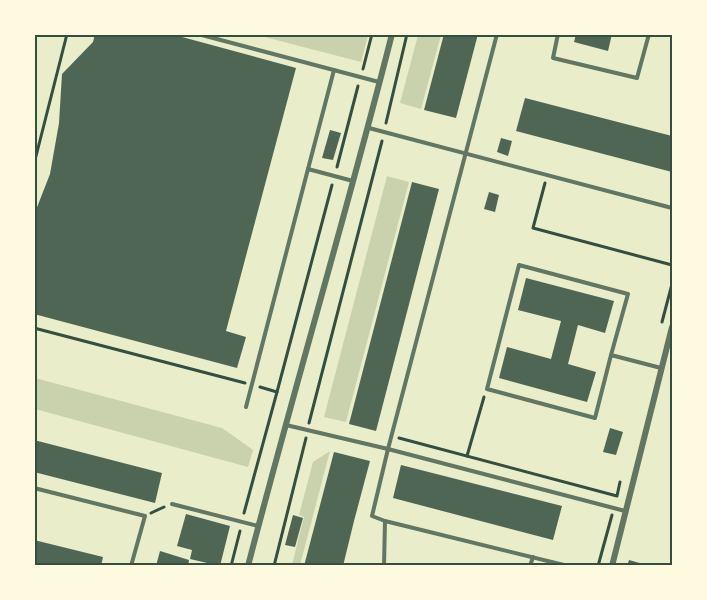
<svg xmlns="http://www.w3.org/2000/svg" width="707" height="600" font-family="'Fira Sans',sans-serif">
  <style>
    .green { fill: #cad2ad }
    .building { fill: #4f6655 }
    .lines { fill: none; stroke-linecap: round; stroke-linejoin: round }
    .path { stroke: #344e41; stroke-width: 3 }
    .service { stroke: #617663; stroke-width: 4 }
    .minor { stroke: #617663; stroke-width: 6 }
    .neatline { fill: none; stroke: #344e41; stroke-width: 2 }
  </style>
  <rect width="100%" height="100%" fill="#e9edc9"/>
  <!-- green -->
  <g class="green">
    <polygon points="257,35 368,34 368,35 361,62"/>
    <polygon points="418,35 441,35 421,109 400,103"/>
    <polygon points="387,176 409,182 346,422 324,417"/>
    <polygon points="35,378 222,428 253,450 248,467 35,409"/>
    <polygon points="330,451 300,565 292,565 304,517 299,515 313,462"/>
  </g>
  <!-- building -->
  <g class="building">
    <polygon points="95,34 171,34 296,68 226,331 246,337 237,368 34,314 34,215 50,174 59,123 62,74 93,42"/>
    <polygon points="444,34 478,34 456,118 424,110"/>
    <polygon points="576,34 612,34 608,51 574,42"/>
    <polygon points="525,98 672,136 672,172 516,131"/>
    <polygon points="330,130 341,133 333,160 322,158"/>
    <polygon points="501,138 512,141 508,156 497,152"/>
    <polygon points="412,182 439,189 376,431 349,424"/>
    <polygon points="489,192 499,195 495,212 484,209"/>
    <polygon points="526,278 614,301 605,333 578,325 568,364 596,372 587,402 499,378 507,347 551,359 561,321 518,310"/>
    <polygon points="610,428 623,432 616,455 603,452"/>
    <polygon points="34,440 162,473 155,503 34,472"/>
    <polygon points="334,452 370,461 354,521 343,566 304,566"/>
    <polygon points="401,465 562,506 553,540 393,498"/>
    <polygon points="186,514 230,526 220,566 190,559 192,550 177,546"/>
    <polygon points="293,515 303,518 295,547 285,545"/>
    <polygon points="34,540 103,557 101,566 34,566"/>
    <polygon points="160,551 189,560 188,566 156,566"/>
    <polygon points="629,560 643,564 642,566 627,566"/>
  </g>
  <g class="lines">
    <!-- path -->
    <g class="path">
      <polyline points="363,69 372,34"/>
      <polyline points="386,123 407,34"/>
      <polyline points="34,164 67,34"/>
      <polyline points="337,167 358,86"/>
      <polyline points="545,183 533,228 672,265"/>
      <polyline points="662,322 672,284"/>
      <polyline points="34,328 245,383"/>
      <polyline points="277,392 332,185"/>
      <polyline points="309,423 382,141"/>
      <polyline points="399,438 617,496 620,482"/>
      <polyline points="467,456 484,397"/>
      <polyline points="151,513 164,507"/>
      <polyline points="244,513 277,392 260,387"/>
      <polyline points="231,566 240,531"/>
      <polyline points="274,566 306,438"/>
      <polyline points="598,566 612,515"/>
    </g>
    <!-- service -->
    <g class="service">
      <polyline points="198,34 379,82"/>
      <polyline points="558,34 553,58 637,78 649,34"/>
      <polyline points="369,128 672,208"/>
      <polyline points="308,169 334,70"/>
      <polyline points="611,355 628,294 519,265 487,389 595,418 611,355 661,368"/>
      <polyline points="246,407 308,169 353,181"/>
      <polyline points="286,425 388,449 497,34"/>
      <polyline points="34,488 145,516 131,566"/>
      <polyline points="172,504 258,526"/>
      <polyline points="385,521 568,566"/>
      <polyline points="384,566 385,521 372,516 388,449 625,511"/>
      <polyline points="530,566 533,557"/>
    </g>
    <!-- minor -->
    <g class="minor">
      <path d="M 248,566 C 294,388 347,212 392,34"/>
      <polyline points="612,566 672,327"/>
    </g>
  </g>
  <!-- border -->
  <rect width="707" height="600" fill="none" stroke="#fefae0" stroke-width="72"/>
  <rect x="36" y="36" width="635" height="528" class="neatline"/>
</svg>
